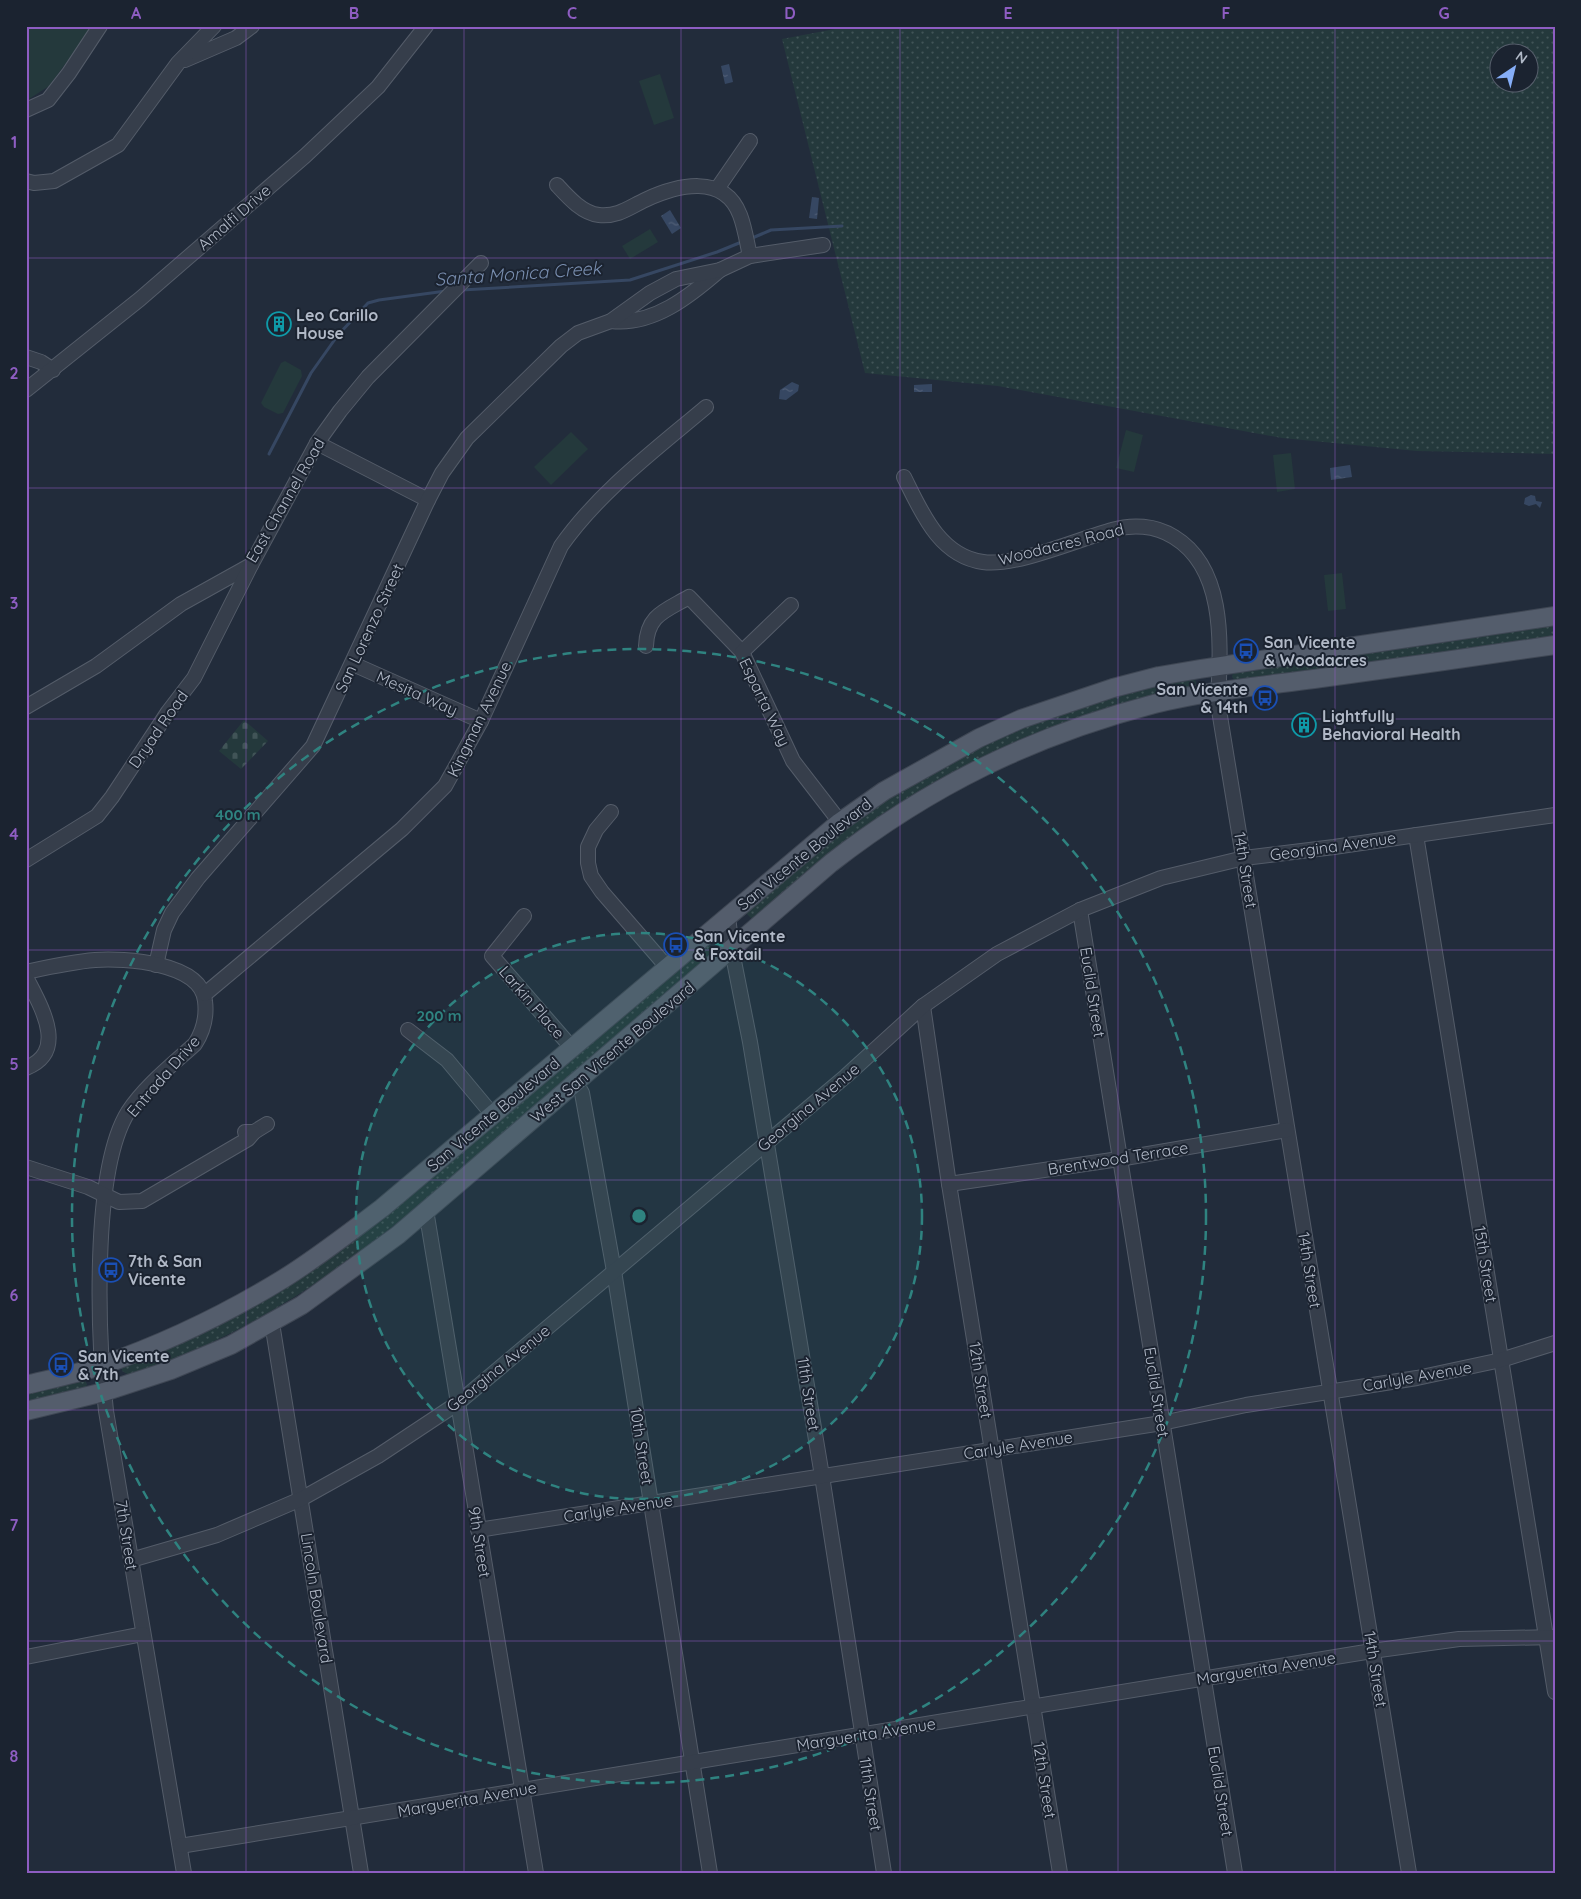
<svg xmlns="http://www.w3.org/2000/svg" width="1581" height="1899" font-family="Quicksand,sans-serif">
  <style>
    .grass { fill: url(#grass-dots); fill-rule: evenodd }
    .cemetery { fill: url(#cemetery-stones) }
    .park { fill: #24393c }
    .water { fill: url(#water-ripples) }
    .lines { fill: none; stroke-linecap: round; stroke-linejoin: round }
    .stream { stroke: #364762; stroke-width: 3 }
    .minor-casing { stroke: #545c69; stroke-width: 16 }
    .major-casing { stroke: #3f4754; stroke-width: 20 }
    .minor { stroke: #363e4b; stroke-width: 14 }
    .major { stroke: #545d6c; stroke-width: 18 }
    .grid { fill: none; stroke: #8e5dc2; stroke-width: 1; stroke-opacity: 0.55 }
    .ring { fill: none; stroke: #2f8380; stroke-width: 2.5; stroke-dasharray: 9 6 }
    .labels { text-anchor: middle; stroke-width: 4; stroke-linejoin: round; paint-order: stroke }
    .street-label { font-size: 16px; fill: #b1b9c7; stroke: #1b2330 }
    .poi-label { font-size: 16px; font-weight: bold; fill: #b1b9c7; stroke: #1b2330; text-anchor: start }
    .water-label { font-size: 18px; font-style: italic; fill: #798eaf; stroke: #1b2330 }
    .centre { fill: #2f8380; stroke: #1b2330; stroke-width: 2.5 }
    .ring-label { font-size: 15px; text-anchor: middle; font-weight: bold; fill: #2f8380; stroke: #1b2330; stroke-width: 4; stroke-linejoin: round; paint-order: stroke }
    .neatline { fill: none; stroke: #8e5dc2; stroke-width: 2 }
    .grid-label { font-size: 16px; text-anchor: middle; font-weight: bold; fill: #8e5dc2 }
  </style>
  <defs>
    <pattern id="grass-dots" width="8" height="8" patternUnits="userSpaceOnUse" patternTransform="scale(1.25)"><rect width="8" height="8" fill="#24393c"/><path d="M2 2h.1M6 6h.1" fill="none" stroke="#415457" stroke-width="1.8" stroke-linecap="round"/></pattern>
    <pattern id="cemetery-stones" width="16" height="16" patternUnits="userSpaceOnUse" patternTransform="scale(1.25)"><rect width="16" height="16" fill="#24393c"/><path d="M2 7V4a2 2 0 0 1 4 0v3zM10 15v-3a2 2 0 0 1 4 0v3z" fill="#415457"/></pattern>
    <pattern id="water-ripples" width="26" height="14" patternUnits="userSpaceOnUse" patternTransform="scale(1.25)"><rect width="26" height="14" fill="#364762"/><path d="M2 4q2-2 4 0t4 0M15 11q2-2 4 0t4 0" fill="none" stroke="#515f77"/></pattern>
  </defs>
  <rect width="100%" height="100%" fill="#222c3b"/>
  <!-- grass -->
  <g class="grass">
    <path d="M 838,26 L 1555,26 L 1555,454 L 1417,451 L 1282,438 L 998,386 L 865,373 L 782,39 L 835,29 ZM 1498,52 L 1528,52 L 1528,82 L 1498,82 Z"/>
    <polygon points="1555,622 1555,638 1237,683 1232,677 1233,672"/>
    <polygon points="1195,678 1197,688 988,758 757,918 752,919 746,913 816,847 894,791 963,752 1053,713 1134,688"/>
    <path d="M 708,942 L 714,955 C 642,1016 570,1078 498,1139 C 380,1239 280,1326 129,1375 L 122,1371 L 122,1365 L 248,1308 Z"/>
    <polygon points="84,1379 87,1384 86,1389 26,1405 26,1389"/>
  </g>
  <!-- cemetery -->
  <polygon class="cemetery" points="244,720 268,741 241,769 219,751"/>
  <!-- park -->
  <g class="park">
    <polygon points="26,26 93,26 49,86 26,101"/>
    <polygon points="660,74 674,118 654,125 639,81"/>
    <polygon points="650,229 658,242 630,259 622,246"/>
    <polygon points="285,361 301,370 302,376 283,413 278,414 264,407 261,403 281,363"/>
    <polygon points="1126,430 1143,435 1134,472 1116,468"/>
    <polygon points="571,432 588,449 551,485 534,467"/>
    <polygon points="1291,453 1295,489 1277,492 1273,455"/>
    <polygon points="1342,573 1346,609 1328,611 1324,575"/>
  </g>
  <!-- water -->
  <g class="water">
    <polygon points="729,64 733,82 725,84 721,66"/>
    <polygon points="812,197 819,198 817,219 809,218"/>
    <polygon points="670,210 681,228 672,234 661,216"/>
    <polygon points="792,382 799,385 798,391 786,400 779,399 780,390"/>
    <polygon points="932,384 932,392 914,392 914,385"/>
    <polygon points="1350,465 1352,477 1331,480 1330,468"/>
    <polygon points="1531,495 1535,496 1536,501 1542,502 1540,508 1536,504 1529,506 1524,504 1525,498"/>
  </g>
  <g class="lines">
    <!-- stream -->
    <g class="stream">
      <polyline points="750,239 771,230 842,226"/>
      <polyline points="462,290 630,280 717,252 744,241"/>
      <polyline points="269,454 311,373 338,335 368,303 379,300 446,291"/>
    </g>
    <!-- minor casing -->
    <g class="minor-casing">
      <g id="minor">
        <polyline points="185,60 236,38 252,26"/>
        <polyline points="26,110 48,100 69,73 100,26"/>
        <polyline points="26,181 34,183 54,181 118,145 178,63 214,26"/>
        <path d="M 557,185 C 568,197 582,213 599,215 C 618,217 630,207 645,200 C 677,185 724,173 740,215 C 745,228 747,243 750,256"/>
        <polyline points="717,189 750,141"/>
        <path d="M 611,321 C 653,326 690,296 720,270"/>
        <polyline points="26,357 41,362 53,370"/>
        <polyline points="26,390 140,299 305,156 378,87 426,26"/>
        <polyline points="317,443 428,500"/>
        <path d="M 904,477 C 921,511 939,556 983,562 C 1015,567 1079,539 1112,530 C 1132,524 1155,525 1174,537 C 1228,570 1220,650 1218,704 L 1409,1873"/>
        <path d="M 646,646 C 647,615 665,611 689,597 L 742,652 L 793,761 L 840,822"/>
        <polyline points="742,652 791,605"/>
        <polyline points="353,664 481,721"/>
        <polyline points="26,707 96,666 181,604 251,565 317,443 340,411 368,377 481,263"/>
        <polyline points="611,812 596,830 588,847 588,863 591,876 602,892 667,967"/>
        <polyline points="1416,835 1555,1692"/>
        <polyline points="26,860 97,816 112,797 168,712 194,678 251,565"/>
        <polyline points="1080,910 1235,1873"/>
        <polyline points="524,916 492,956 572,1048"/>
        <polyline points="728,916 732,951 750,1042 822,1476 884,1873"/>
        <polyline points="156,965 164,930 172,913 198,878 313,746 428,500 442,473 467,438 561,346 578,333 611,321 650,293 676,279 720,270 750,256 823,245"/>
        <path d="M 26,972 C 49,967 71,962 95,960 C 124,958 201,962 205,1001 C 207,1017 204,1030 195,1044 C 172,1065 145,1086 128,1112 C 91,1172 98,1339 106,1411 L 184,1873"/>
        <path d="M 26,977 C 40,1005 69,1051 26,1068"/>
        <path d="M 205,994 L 402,829 L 445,786 L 481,721 L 561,546 C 599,492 655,450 706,407"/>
        <polyline points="923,1006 949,1184 1060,1873"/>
        <polyline points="408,1030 447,1060 492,1114"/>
        <polyline points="575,1081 582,1093 614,1271 710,1873"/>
        <polyline points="245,1132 254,1132 267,1124"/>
        <polyline points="26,1167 88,1187 119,1202 142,1201 248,1139 254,1132"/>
        <polyline points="949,1184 1119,1159 1287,1130"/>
        <polyline points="426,1210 536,1873"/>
        <polyline points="272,1323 361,1873"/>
        <polyline points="478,1530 1162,1423 1246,1405 1417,1378 1501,1360 1555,1343"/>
        <polyline points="131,1560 217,1535 301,1499 378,1456 458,1403 846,1076 923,1006 997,954 1080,910 1161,878 1244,858 1334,847 1555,815"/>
        <polyline points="26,1657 143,1634"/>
        <polyline points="180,1846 1372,1651 1459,1639 1555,1637"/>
      </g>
    </g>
    <!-- major casing -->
    <g class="major-casing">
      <g id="major">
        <path d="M 26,1385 C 51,1379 76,1374 100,1366 C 163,1344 226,1314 283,1279 C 317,1258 350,1232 382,1208 L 840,822 L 884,791 L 979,738 L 1021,719 L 1113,688 L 1159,676 L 1200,669 L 1555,616"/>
        <path d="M 26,1411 L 104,1392 L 171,1370 L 231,1345 L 302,1305 L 398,1235 L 831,863 C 930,786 1032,736 1154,704 C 1206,691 1261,686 1314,679 C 1394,668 1475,657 1555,645"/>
      </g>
    </g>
    <!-- minor -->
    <use href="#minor" class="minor"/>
    <!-- major -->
    <use href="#major" class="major"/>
  </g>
  <!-- grid -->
  <path class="grid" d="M 246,26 L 246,1873M 464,26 L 464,1873M 681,26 L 681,1873M 900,26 L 900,1873M 1118,26 L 1118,1873M 1335,26 L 1335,1873M 26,258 L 1555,258M 26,488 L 1555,488M 26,719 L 1555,719M 26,950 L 1555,950M 26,1180 L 1555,1180M 26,1410 L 1555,1410M 26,1641 L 1555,1641"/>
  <!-- distance rings -->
  <circle cx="639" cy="1216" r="283" fill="#2f8380" fill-opacity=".12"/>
  <g class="ring">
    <circle cx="639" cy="1216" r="283"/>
    <circle cx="639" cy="1216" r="567"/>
  </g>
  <!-- icons -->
  <defs>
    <g id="building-ring" transform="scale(1.25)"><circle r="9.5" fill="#1b2330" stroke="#0f9aa8" stroke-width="1.5"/><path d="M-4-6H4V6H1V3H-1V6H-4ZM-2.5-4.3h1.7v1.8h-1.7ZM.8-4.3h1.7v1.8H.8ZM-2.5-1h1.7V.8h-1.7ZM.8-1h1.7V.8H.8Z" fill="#0f9aa8"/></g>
    <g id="bus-ring" transform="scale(1.25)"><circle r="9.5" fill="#1b2330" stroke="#1a4fb4" stroke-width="1.5"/><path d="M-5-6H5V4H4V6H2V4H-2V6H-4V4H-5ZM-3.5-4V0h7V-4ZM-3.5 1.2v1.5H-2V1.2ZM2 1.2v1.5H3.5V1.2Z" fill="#1a4fb4"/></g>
  </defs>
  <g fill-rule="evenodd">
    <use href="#building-ring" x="279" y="324"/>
    <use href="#bus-ring" x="1246" y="651"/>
    <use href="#bus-ring" x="1265" y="698"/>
    <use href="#building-ring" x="1304" y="725"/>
    <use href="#bus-ring" x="676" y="945"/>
    <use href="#bus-ring" x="111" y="1270"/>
    <use href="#bus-ring" x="61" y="1365"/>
  </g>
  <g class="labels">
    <!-- street labels -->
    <g class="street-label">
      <text transform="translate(234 217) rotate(-41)" y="6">Amalfi Drive</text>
      <text transform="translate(285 500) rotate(-60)" y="6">East Channel Road</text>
      <text transform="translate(1061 544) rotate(-14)" y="6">Woodacres Road</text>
      <text transform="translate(369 628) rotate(-65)" y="6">San Lorenzo Street</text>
      <text transform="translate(417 693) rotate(24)" y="6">Mesita Way</text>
      <text transform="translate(765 702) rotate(64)" y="6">Esparta Way</text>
      <text transform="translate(479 719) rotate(-64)" y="6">Kingman Avenue</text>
      <text transform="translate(158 729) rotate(-55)" y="6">Dryad Road</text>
      <text transform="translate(1333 846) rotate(-8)" y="6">Georgina Avenue</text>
      <text transform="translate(804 854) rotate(-39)" y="6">San Vicente Boulevard</text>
      <text transform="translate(1246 870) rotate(81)" y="6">14th Street</text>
      <text transform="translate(1093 992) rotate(81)" y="6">Euclid Street</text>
      <text transform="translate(532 1002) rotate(49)" y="6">Larkin Place</text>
      <text transform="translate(612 1052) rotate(-40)" y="6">West San Vicente Boulevard</text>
      <text transform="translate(163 1076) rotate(-49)" y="6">Entrada Drive</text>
      <text transform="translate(808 1107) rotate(-40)" y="6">Georgina Avenue</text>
      <text transform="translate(493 1114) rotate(-40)" y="6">San Vicente Boulevard</text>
      <text transform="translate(1118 1158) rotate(-9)" y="6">Brentwood Terrace</text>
      <text transform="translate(1486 1264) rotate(81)" y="6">15th Street</text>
      <text transform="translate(1310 1270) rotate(81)" y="6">14th Street</text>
      <text transform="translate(498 1368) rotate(-39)" y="6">Georgina Avenue</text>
      <text transform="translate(1417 1376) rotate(-10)" y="6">Carlyle Avenue</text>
      <text transform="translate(981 1380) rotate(81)" y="6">12th Street</text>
      <text transform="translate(1157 1392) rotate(81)" y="6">Euclid Street</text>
      <text transform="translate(809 1394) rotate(81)" y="6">11th Street</text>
      <text transform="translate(1018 1445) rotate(-9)" y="6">Carlyle Avenue</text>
      <text transform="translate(642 1446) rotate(81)" y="6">10th Street</text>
      <text transform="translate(618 1508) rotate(-9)" y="6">Carlyle Avenue</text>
      <text transform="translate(127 1535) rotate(81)" y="6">7th Street</text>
      <text transform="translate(480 1542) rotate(81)" y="6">9th Street</text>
      <text transform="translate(317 1598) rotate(81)" y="6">Lincoln Boulevard</text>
      <text transform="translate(1266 1668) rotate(-9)" y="6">Marguerita Avenue</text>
      <text transform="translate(1376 1669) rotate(81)" y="6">14th Street</text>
      <text transform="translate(866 1734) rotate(-9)" y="6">Marguerita Avenue</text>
      <text transform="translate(1045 1780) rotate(81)" y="6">12th Street</text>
      <text transform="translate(1221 1791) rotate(81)" y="6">Euclid Street</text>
      <text transform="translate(871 1794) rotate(81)" y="6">11th Street</text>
      <text transform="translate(467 1799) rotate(-10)" y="6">Marguerita Avenue</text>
    </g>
    <!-- poi labels -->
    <g class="poi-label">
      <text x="296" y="321">Leo Carillo<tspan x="296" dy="18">House</tspan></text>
      <text x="1264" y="648">San Vicente<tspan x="1264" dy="18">&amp; Woodacres</tspan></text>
      <text x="1248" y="695" text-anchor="end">San Vicente<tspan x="1248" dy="18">&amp; 14th</tspan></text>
      <text x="1322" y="722">Lightfully<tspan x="1322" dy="18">Behavioral Health</tspan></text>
      <text x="694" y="942">San Vicente<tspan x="694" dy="18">&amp; Foxtail</tspan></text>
      <text x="128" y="1267">7th &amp; San<tspan x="128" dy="18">Vicente</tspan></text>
      <text x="78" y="1362">San Vicente<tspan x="78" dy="18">&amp; 7th</tspan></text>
    </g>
    <!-- water labels -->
    <g class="water-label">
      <text transform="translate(518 274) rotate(-4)" y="6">Santa Monica Creek</text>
    </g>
  </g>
  <circle cx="639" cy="1216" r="8" class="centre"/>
  <g class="ring-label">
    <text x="238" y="820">400 m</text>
    <text x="439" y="1021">200 m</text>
  </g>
  <!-- border -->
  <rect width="1581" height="1899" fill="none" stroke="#1b2330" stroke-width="55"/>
  <!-- north arrow -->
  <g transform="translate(1514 68) rotate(35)"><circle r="24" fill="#1b2330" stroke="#575f6c"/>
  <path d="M0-4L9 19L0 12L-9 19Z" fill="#86aef8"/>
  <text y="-8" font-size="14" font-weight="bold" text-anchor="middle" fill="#b1b9c7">N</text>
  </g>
  <rect x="28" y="28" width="1526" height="1844" class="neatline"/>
  <g class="grid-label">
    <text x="136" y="19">A</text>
    <text x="354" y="19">B</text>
    <text x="572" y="19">C</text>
    <text x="790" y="19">D</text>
    <text x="1008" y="19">E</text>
    <text x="1226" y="19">F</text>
    <text x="1444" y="19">G</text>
    <text x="14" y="148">1</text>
    <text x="14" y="379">2</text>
    <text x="14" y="609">3</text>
    <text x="14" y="840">4</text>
    <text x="14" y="1070">5</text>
    <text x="14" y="1301">6</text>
    <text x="14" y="1531">7</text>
    <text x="14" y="1762">8</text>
  </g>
</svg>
